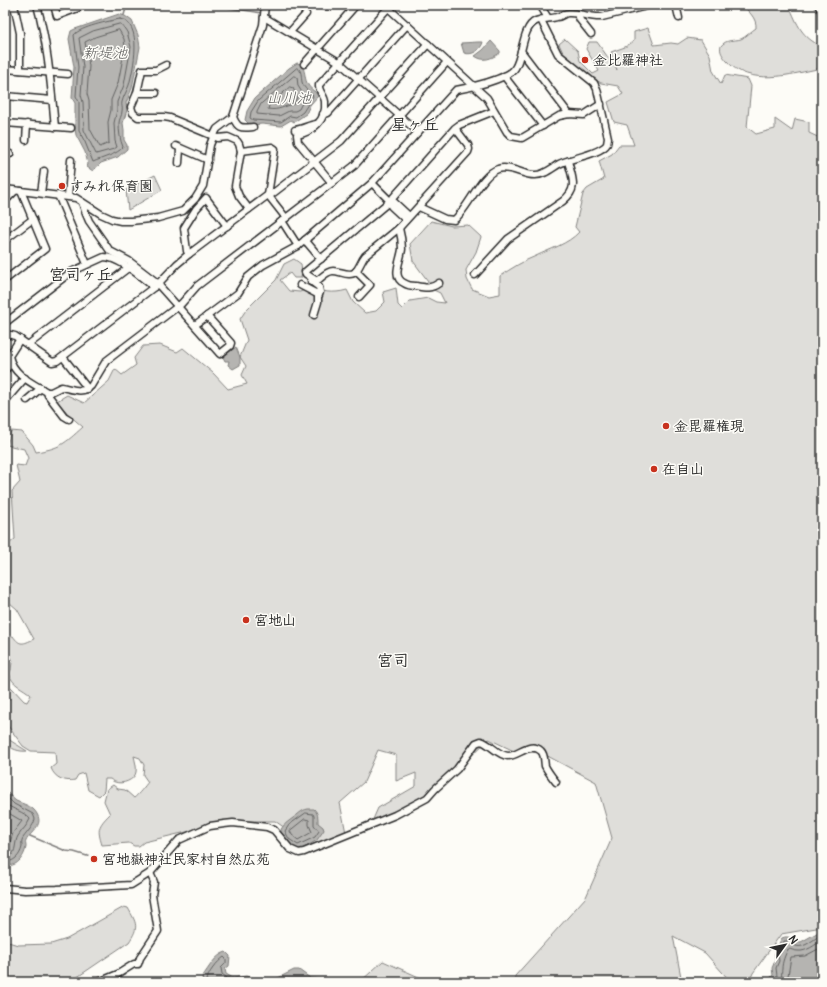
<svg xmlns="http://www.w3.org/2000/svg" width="827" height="987" font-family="Pangolin,'Klee One',sans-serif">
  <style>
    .green { fill: #dfdeda; stroke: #858482 }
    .water { fill: #b5b4b1; stroke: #7e7d7b }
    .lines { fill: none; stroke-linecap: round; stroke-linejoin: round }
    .shore { stroke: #626261; stroke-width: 1 }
    .stream { stroke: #7e7d7b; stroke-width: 1.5 }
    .minor-casing { stroke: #2b2b2b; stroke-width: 9 }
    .minor { stroke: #fdfcf7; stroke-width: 6 }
    .poi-dot { fill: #c8321e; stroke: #fdfcf7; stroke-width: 1.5 }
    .labels { text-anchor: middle; stroke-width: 3; stroke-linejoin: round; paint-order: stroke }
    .poi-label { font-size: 14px; font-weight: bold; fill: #2b2b2b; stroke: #fdfcf7; text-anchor: start }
    .water-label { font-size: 15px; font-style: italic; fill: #5b5b5a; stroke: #fdfcf7 }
    .quarter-label { font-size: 16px; font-weight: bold; fill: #2b2b2b; stroke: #fdfcf7 }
  </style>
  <rect width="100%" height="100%" fill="#fdfcf7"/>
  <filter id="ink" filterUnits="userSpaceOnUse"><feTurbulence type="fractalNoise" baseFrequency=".025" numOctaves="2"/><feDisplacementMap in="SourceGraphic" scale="8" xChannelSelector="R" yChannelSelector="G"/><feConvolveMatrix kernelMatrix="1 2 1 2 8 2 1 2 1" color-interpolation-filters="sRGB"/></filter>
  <g filter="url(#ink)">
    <!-- green -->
    <g class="green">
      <path d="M 742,5 L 789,5 C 798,26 801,36 822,47 L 822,68 C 791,74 749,88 726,60 C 723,56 719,51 721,46 C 726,39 734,41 741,39 C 746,37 751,31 756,28 C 757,18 748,11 742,5 Z"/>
      <path d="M 648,28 L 654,45 L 671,43 L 678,44 L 687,38 L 701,40 L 710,55 L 713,71 L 721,84 L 725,75 L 748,79 L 751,86 L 747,127 L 756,134 L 775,129 L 775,119 L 792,131 L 795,119 L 809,122 L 809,133 L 822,139 L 822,927 L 781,934 L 753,973 L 749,982 L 731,982 L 705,953 L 673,936 L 682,982 L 515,982 L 515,976 L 586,897 L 612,838 L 596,782 L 542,753 L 514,751 L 489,739 L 464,763 L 413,806 L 371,824 L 378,808 L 416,786 L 416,773 L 396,781 L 396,755 L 378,750 L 364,782 L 340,803 L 346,833 L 312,847 L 275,821 L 233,821 L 144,842 L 139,846 L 134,846 L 129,843 L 102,845 C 97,829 98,826 110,814 L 104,801 L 107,789 L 113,785 L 118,789 L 125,790 L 134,798 C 138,795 145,786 148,782 L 143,775 L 144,765 L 140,758 L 134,756 C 135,761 137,767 136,772 C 135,780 122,785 115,782 C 113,782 112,780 110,779 L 105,779 L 104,791 L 99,796 L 88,790 L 84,773 L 78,775 L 75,780 C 66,782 55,779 51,768 L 56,764 L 55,752 L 31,751 L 23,746 L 5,722 L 5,700 L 10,699 L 5,690 L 5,682 L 12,688 L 24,701 L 27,702 L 31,695 C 23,687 12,686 9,673 L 11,670 L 12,662 L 13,661 L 5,646 L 8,637 L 13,636 C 20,646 23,644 34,639 L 17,609 L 10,603 L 5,603 L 5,547 L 15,539 L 12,491 L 20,482 L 16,465 L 25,466 L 28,458 L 24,449 L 7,445 L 11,431 L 22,432 L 33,445 L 36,452 C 61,448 64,444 83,427 L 69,415 L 57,401 L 67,395 L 84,403 L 109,381 L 115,369 L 122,375 L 136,365 L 134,358 L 143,346 L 160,345 L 177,352 L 183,348 L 213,373 L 228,389 L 247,384 L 242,375 L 246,366 L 240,357 L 247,340 L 240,319 L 246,310 L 276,280 L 284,264 L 294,259 L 301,264 L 302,272 L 301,278 L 294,278 L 290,273 L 280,280 L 289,291 L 300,292 L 310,287 C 322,292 333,294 347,290 L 353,302 L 365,313 L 376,311 L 385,302 L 383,292 L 396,288 L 398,305 L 402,309 L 410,301 L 428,298 L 436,302 L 445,303 L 440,293 L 427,287 L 428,281 L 413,261 L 410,244 L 431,221 L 452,226 L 468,225 L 481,237 L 476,252 L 466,270 L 467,279 L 472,289 L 489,296 L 500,294 L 500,276 C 512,268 523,261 536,256 C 550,249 568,244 579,232 L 575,227 L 583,194 L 587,189 L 604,179 L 599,161 L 612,154 L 619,145 L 634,145 L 627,125 L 614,122 L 608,102 L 623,94 L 618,86 L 601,83 L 581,71 L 565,57 L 559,44 L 565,39 L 578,51 L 580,61 L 593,74 L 599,71 L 586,49 L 589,42 L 597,42 L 617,70 L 611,52 L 625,47 L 634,41 L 634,32 Z"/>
      <polygon points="155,175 162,190 128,210 126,190"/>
      <path d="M 5,736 L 11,741 L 27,751 C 19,752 11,749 5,743 Z"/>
      <path d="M 124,907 L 128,908 C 137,924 139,927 129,942 L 70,982 L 5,982 L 5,941 L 18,945 L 51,944 L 67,939 Z"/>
      <polygon points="383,961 430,982 360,982"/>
    </g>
    <!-- water -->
    <g class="water">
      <path d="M 309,5 L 342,5 C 327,13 324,11 309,5 Z"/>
      <polygon points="119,14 125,16 132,21 138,35 140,47 132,88 126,103 127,110 123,123 124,130 124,140 127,145 127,149 118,157 101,163 93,171 87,167 88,164 85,152 76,135 75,129 75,103 72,98 74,67 69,39 71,31 75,29"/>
      <path d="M 491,41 L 500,51 L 500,53 C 491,59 483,62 475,56 L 483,50 Z"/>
      <path d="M 478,42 L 483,42 C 481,50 472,56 464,53 L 461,43 Z"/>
      <path d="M 297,63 L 301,64 C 306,72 304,76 307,83 C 309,89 315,90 318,96 L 310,105 L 306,114 L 294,122 L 291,120 L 281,126 L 262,124 L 250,125 L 245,120 L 247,111 L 255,98 L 289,68 Z"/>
      <polygon points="236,347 240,357 240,365 233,369 228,365 229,361 225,361 223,357"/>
      <path d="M 5,790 C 8,793 12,798 16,801 C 23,804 33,806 37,814 C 44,826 30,832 26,841 C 25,843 26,844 26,847 C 24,858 16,868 5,865 Z"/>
      <path d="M 308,809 L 314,809 C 318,813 318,817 318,823 L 323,827 L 324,830 L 317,840 L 301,850 C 295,849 291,846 287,843 C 275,831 282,826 293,818 C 298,815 301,810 308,809 Z"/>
      <path d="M 822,930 L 822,982 L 767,982 L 773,975 L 772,968 L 775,961 L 775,953 C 780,947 778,943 782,938 C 790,934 793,942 801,942 Z"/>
      <path d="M 226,952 L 230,956 L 229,966 L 225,969 L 226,974 L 233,978 L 246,976 L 255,978 L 260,981 L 269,981 L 278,978 L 294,970 L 299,970 L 310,978 L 327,979 L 330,982 L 203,982 L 202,977 C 209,968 215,955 226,952 Z"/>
    </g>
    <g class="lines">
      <!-- shore -->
      <g class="shore">
        <path d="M 120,19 C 144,23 133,70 129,85 C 127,91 123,97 122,102 C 121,105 123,108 122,111 C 122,116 119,119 119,123 C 119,132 120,140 123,147 C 118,154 102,158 93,162 L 85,142 L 79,131 L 79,102 L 76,96 L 78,67 L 74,35 C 80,27 109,21 120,19 Z"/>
        <polygon points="120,24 122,25 127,32 131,47 124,85 117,102 117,110 114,123 115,141 117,147 114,149 96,154 84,130 83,102 81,95 83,67 79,38 93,31"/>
        <polygon points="119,30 124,39 125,47 118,83 111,100 111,110 108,122 109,143 100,147 90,129 89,101 87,94 89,66 85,42 95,37"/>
        <path d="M 297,68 L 299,69 C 302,73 301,77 302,82 C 304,89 309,91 313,96 L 303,112 L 296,117 L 290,116 L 281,122 L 253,120 L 250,118 L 251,112 L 258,101 Z"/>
        <polygon points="294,76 297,77 298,86 305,97 299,109 295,111 289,111 279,116 257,114 257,112 261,104"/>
        <path d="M 290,87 L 293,88 L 297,97 L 294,104 C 284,106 279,111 268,109 L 269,106 Z"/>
        <path d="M 5,795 L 14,804 L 33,814 L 35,819 C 33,827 28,831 23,838 C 21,841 22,843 22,847 C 20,856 14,862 5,862"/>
        <path d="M 5,803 C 12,810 24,811 30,819 C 27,826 22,830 18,836 C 14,843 17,851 10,857 L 5,857"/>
        <polyline points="5,811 22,821 13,833 8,849 5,851"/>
        <polygon points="306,813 313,814 314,816 314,825 319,831 315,837 298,845 289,839 285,831 289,825"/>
        <polygon points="305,819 309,820 309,825 312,832 298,840 292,835 290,831"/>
        <path d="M 207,982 C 206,974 218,961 224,957 L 226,959 L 226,963 L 221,968 L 222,974 L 232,982"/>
        <path d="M 773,982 L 777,976 L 776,968 L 779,961 L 778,955 L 783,949 L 784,941 C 789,940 791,944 796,946 C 804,949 815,938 822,934"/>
        <path d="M 779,982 C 783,977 781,974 782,969 C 782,962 785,955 788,949 C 791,949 794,951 798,951 C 806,952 815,945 822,940"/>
        <polyline points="787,982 791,957 805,956 822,947"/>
      </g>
      <!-- stream -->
      <g class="stream">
        <polyline points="89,5 90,5"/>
        <polyline points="223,5 230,8 262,13"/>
        <polyline points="124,15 127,5"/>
        <polyline points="237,121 237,115 255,59"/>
        <polyline points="30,836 66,851 74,852 87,856 89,855"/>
      </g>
      <!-- minor casing -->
      <g class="minor-casing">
        <g id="minor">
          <polyline points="14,5 20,33 20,70"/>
          <path d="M 37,5 C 48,45 51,86 55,127"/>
          <polyline points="54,5 57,16 78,8"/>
          <polyline points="385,5 487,98 507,132 511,136 522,138 559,116 569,114 584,115 601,104"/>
          <polyline points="540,5 548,18"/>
          <polyline points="676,5 679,18"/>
          <polyline points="818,5 822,12"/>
          <polyline points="5,10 15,5"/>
          <polyline points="578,15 580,20 591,34"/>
          <polyline points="264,17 339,62 418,132"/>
          <polyline points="290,32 306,14"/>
          <polyline points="521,51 569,114"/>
          <polyline points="304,64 356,5"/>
          <polyline points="166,65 156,70 142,70 137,93 131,107 133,113 138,117 164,117 170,118 218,138 228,137 237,141 239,144 241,151 235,186 239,196 249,209"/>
          <polyline points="5,69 68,74"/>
          <polyline points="504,76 543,126"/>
          <polyline points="137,93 156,93"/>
          <polyline points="5,96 52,100"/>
          <polyline points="323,114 328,113 407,25"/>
          <path d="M 233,117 C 238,129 241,128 253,127"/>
          <polyline points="5,123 71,128"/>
          <path d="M 455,128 L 468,145 L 469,149 L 468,152 L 399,228 L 365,256 C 361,261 359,269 355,272 C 350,277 340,271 333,271 C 327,271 322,277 317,281 L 306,274 L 305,272 L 390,201 L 455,128 L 459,125 L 494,111"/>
          <path d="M 295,130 C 303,129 309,125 316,124"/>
          <polyline points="26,140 27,124"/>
          <polyline points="176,146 208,160"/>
          <polyline points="241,151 272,147 275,149 268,195 286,218"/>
          <polyline points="5,154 10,154"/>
          <polyline points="179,163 180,149"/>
          <path d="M 332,183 L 298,142 L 297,135 C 312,132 327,120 325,102 C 325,96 318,91 319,85 L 388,8"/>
          <polyline points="372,183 390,201 394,202 409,216"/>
          <polyline points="5,189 76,198 101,214 112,219 121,221 131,221 158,218 183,211 195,199 203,186 210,145 214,135 217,129 233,117 263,25 265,5"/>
          <polyline points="41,193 44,171"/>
          <polyline points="58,195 87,264"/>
          <polyline points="68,196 71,160"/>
          <polyline points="5,201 15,191"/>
          <polyline points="390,201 391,206 406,220"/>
          <polyline points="82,202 86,214 89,221 110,251 129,261 155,281 220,354 230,346 231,343 207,316"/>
          <path d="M 419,207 L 445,219 L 454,220 C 468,209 481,174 498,169 C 509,165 523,175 534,175 C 543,176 552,168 559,164 C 571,158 601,154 607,144 L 608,138 L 597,89 L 594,83 L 558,54 L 541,20"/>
          <polyline points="282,221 298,246"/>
          <path d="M 399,228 C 401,235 402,242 402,249 C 401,260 391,277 404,283 C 407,285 412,286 416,286 C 426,288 431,289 439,283"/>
          <polyline points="5,240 33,219"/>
          <polyline points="305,240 321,259"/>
          <polyline points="189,254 187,251 184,228 196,209 206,198 227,226"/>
          <polyline points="356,271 370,285 359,297"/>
          <path d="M 475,275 L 508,239 L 563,201 C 579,188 572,178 568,161"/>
          <polyline points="5,280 45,249 21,191"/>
          <polyline points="300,285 319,295 320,292 319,287 311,281"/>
          <polyline points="314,315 318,302 318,295"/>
          <path d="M 5,323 L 71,272 L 104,257 C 119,257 142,278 154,287"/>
          <path d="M 195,325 L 238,293 L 248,277 L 263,265 L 298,246 L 372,183 L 456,90 C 468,88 509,79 515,68 C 523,56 522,27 536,21 C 543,18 550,19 557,17 C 561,17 564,13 568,13 C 578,12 590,18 602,17 L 651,5"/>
          <polyline points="5,335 11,335 15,336 52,362 57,361 158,284 177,264 189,254 268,195 272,194 341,141 428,44"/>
          <path d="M 20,339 L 9,356 C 13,375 32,383 47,392 L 51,392 L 61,387 C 72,389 83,394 91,386 L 106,361 L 181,304 L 197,286 L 354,166 L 447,62"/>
          <polyline points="28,345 128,268"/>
          <polyline points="63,357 88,389"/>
          <polyline points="5,370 11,364"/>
          <polyline points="47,392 48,395 64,416 69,419"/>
          <polyline points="27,400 41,388"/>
          <polyline points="5,401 25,378"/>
          <path d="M 5,888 L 25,890 L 57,889 L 131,885 L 150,873 L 179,840 L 210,826 L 224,824 L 233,823 L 267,827 L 274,830 L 290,849 L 299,853 L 304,852 L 395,815 L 427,798 L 435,789 L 457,769 L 476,743 L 481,741 C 491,744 497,755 508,756 C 519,756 530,741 541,751 C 545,755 544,761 545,766 C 548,772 552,777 556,782"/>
          <polyline points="99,982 118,974 134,964 138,964 140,958 158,931 152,895 154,882 150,873"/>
        </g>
      </g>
      <!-- minor -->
      <use href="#minor" class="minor"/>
    </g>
  </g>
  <!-- markers -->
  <g class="poi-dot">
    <circle cx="585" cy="60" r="4"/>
    <circle cx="62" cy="186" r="4"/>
    <circle cx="666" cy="426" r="4"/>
    <circle cx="654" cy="469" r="4"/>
    <circle cx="246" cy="620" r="4"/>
    <circle cx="94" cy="859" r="4"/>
  </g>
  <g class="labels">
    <!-- poi labels -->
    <g class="poi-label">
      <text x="593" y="65">金比羅神社</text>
      <text x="70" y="191">すみれ保育園</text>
      <text x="674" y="431">金毘羅権現</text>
      <text x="662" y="474">在自山</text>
      <text x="254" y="625">宮地山</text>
      <text x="102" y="864">宮地嶽神社民家村自然広苑</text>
    </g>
    <!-- water labels -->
    <g class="water-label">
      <text x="105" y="58">新堤池</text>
      <text x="289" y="103">山川池</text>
    </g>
    <!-- quarter labels -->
    <g class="quarter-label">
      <text x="415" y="130">星ヶ丘</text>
      <text x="81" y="280">宮司ヶ丘</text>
      <text x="393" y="666">宮司</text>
    </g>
  </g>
  <!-- margin -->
  <rect width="827" height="987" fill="none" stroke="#fdfcf7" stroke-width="20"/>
  <rect x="10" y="10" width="807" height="967" fill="none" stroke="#2b2b2b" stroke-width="1.5" filter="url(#ink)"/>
  <!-- north arrow -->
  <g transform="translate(785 945) rotate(57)" stroke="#fdfcf7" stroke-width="3" paint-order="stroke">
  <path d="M0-3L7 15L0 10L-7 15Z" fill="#2b2b2b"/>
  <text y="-6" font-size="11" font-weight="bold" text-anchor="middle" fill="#2b2b2b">N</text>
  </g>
</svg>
